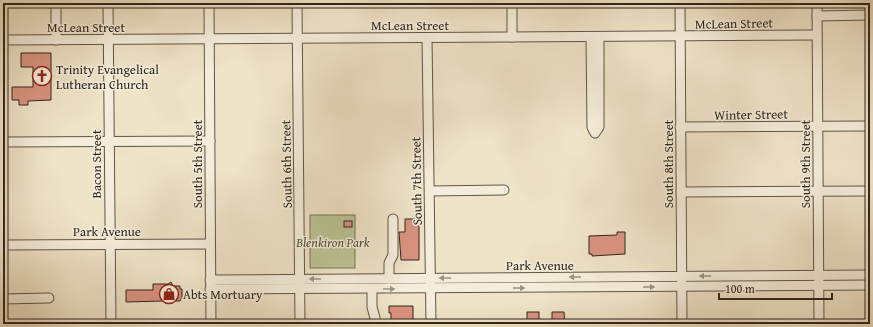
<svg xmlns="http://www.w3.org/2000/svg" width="873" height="327" font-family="'Gentium Book Plus',serif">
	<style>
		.green { fill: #bbc395; stroke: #757458 }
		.building { fill: #d99380; stroke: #2f261c }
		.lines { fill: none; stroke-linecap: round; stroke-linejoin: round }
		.minor-casing { stroke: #5f5547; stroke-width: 11 }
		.minor { stroke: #f5eddb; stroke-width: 9 }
		.oneway { fill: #9c9385 }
		.labels { text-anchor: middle; stroke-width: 3; stroke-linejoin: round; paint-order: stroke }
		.street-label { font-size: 13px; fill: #2f261c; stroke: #f5eddb }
		.poi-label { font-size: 13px; fill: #2f261c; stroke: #f5eddb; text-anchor: start }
		.park-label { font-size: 13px; font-style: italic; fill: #524d3a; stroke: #f5eddb }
	</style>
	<rect width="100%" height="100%" fill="#efe3c8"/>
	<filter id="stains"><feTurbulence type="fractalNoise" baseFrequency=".005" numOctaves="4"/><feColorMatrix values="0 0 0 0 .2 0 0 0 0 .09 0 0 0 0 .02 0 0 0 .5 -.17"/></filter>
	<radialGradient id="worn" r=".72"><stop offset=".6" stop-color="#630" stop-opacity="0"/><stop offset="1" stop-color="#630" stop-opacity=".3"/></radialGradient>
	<rect class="green" x="310" y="215" width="45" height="53"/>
	<g class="building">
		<path d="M21 53H51V100L28 101V105H19V100H12V87H33V67H21Z"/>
		<path d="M405 219H419V260H401L399 232H405Z"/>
		<rect x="344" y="221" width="8" height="6"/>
		<path d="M617 232H625V254L592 256V254H589V236L617 235Z"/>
		<path d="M171 282 173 286H180V289H182V297L180 301H170L169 303H165L164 301 126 302V290H153V284H168Z"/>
		<path d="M389 306H413V324H391V313H389Z"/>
		<rect x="527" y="312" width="12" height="12"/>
		<path d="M552 312H564L565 324H552Z"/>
	</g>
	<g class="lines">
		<g class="minor-casing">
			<g id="minor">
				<path d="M56 3V40"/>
				<path d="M108 3 111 324"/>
				<path d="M209 3 211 324"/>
				<path d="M297 3 300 324"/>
				<path d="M512 3V37"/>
				<path d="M680 3 682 324"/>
				<path d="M817 3 819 324"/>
				<path d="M817 16 870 15"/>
				<path d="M591 37 592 127 595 133 599 127V37"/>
				<path d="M427 38 431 324"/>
				<path d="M3 40 817 35"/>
				<path d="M680 127 870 126"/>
				<path d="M3 142 210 141"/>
				<path d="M430 191 504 190"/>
				<path d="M681 192 870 191"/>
				<path d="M3 245 210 244"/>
				<path d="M389 279V263L393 255V219"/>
				<path d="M210 280 870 275"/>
				<path d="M210 289 870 285"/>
				<path d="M372 289V307L375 318V324"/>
				<path d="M3 299 49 298"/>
			</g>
		</g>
		<use href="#minor" class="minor"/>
	</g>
	<defs><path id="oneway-solid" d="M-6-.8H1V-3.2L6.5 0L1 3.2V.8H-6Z"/></defs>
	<g class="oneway">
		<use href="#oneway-solid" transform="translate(705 276) rotate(180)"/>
		<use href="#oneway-solid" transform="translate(575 277) rotate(180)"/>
		<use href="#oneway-solid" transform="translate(445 278) rotate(180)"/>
		<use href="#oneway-solid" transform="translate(315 279) rotate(180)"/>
		<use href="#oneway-solid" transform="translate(649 287)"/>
		<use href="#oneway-solid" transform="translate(519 288)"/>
		<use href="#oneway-solid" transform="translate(389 289)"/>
	</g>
	<defs>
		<g id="church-ring" transform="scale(1)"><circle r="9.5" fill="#f5eddb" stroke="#8f2418" stroke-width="1.5"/><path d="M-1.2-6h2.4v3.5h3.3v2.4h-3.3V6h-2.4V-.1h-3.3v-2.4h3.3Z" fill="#8f2418"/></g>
		<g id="shop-ring" transform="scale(1)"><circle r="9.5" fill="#f5eddb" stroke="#8f2418" stroke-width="1.5"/><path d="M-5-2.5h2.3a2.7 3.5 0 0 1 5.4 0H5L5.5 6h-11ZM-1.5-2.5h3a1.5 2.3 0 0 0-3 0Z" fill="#8f2418"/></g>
	</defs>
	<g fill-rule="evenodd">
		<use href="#church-ring" x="42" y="76"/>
		<use href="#shop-ring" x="169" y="294"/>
	</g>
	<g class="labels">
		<g class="street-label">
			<text transform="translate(734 23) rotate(-1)" y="5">McLean Street</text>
			<text x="410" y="30">McLean Street</text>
			<text x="86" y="32">McLean Street</text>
			<text transform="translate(751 114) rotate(-1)" y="5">Winter Street</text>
			<text transform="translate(96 164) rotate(-90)" y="5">Bacon Street</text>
			<text transform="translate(197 164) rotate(-90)" y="5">South 5th Street</text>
			<text transform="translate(286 164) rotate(-91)" y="5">South 6th Street</text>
			<text transform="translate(668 164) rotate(-90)" y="5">South 8th Street</text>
			<text transform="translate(805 164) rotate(-90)" y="5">South 9th Street</text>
			<text transform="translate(416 181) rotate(-91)" y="5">South 7th Street</text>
			<text x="107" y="236">Park Avenue</text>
			<text x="540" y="270">Park Avenue</text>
		</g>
		<g class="poi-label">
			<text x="56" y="74">Trinity Evangelical<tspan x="56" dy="15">Lutheran Church</tspan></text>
			<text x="183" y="299">Abts Mortuary</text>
		</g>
		<g class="park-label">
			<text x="333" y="247">Blenkiron Park</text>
		</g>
	</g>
	<rect width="873" height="327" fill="none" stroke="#efe3c8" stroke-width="16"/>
	<rect x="4" y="4" width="865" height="319" fill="none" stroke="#2f261c" stroke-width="2"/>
	<rect x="8" y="8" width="857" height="311" fill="none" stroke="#2f261c"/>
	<path d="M719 293v6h113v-6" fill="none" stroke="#2f261c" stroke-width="2"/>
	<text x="725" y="293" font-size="12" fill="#2f261c" stroke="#f5eddb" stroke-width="3" paint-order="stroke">100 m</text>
	<rect width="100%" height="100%" filter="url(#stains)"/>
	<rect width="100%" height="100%" fill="url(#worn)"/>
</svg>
